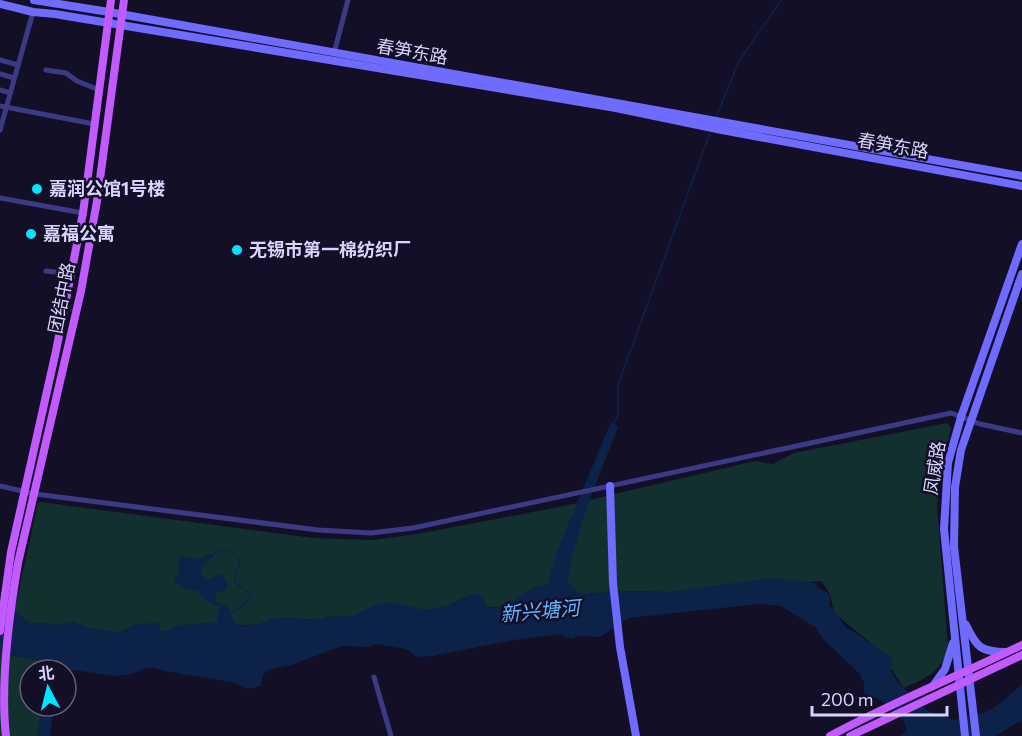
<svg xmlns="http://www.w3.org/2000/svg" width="1022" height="736" font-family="Commissioner,'Noto Sans SC',sans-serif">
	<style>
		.green { fill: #12302f }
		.water { fill: #0c2248 }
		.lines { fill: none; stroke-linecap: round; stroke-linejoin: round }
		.stream { stroke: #0c2248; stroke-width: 1.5 }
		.street { stroke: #3d3a85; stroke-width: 5 }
		.secondary { stroke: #6f6bff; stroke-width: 8 }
		.primary { stroke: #c25bff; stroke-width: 8 }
		.poi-dot { fill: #00e5ff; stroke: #130f26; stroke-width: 2 }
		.labels { text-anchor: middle; stroke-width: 5; stroke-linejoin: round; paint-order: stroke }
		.street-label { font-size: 18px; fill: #d9d4ff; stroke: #130f26 }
		.poi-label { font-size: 18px; font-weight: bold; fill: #d9d4ff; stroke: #130f26; text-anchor: start }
		.water-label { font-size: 20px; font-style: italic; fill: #62b6ff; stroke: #130f26 }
	</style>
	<rect width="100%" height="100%" fill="#130f26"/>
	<g class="green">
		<path d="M947 423 951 428 941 469 937 505 948 648C940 674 927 677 904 688L878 649 834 613 830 594 821 581 668 592 622 591 586 594 576 592 567 583C549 590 502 613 485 606L483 598 470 595 447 606 433 609H419L394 604 353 616 328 617 320 620 277 618 260 624 174 629 166 632 136 624 119 633 88 628 72 622 59 626 29 623 14 612 38 503 41 502 313 538 373 540 417 534 564 506 755 461 773 464 794 453Z"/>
		<path d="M0 653 36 660 46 664 48 670H30V706H43L37 736H0Z"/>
	</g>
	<g class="water">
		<path d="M611 422 618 427C600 475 574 532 567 583L576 591 586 594 622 591 668 592 774 578 816 583 817 587 830 594 829 606C838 613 840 622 848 630L850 629 892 658 891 672 897 681 926 710 954 720 986 712 1001 703 1022 684V720L995 736H899L907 730 904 722 881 700 864 693V683L859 673 824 640 815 627 781 606 758 604 629 618 600 637 577 636 573 639 564 637 562 634 514 640 433 656 417 657 406 649 375 644 370 647 342 646 291 665 268 670 264 673 260 686 248 689 232 682 181 674 153 668H146L132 674 114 676 67 669 66 671 48 670 46 664 36 660 0 653V600L29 623H45L59 625 72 622 88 628 119 633 136 624 158 623 161 631 166 632 178 625 217 622 219 607 203 599 198 591 183 588 173 578 178 576 180 563 178 558 182 556 199 559 212 553 213 557 202 566 200 571 203 576 210 580 218 574 221 575 228 586 224 592 218 591 216 592V602L229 607 230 613 237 626 260 624 277 618 320 620 328 617 353 616 375 605 385 603H394L419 609H433L447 606 470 595 479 594 483 598 485 606C502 613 515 598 529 590 535 587 542 586 548 584L557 551Z"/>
		<path d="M43 706H54L50 736H37Z"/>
	</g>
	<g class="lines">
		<g class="stream">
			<path d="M716 118 738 63 781 0"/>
			<path d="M613 426 618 414V385L711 130"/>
			<path d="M212 555C222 545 231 551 240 558 240 567 234 574 235 582L251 595 244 605 230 613"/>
		</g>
		<g class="street">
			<path d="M334 53 348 0"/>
			<path d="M0 60 18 65"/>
			<path d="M46 70 66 73 77 81 99 90"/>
			<path d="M0 74 14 78"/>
			<path d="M0 90 10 93"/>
			<path d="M0 106 94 124"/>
			<path d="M0 130 33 12"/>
			<path d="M0 198 83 213"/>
			<path d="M46 271 72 274"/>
			<path d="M0 486 35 494 318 530 371 533 413 528 951 413 980 424 1022 433"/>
			<path d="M374 677 391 736"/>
		</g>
		<g class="secondary">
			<path d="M34 0 109 12 1022 176"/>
			<path d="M0 4 33 12 55 14 616 108 722 130 1022 186"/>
			<path d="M610 486 613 583 620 647 636 736"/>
			<path d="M966 625C977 648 981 652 1006 652"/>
			<path d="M933 686 945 669 953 643"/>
			<path d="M965 736 944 529 948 463 961 417 1022 244"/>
			<path d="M976 736 954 547 955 487 961 450 1022 274"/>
		</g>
		<g class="primary">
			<path d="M0 631 11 552 56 351 83 213 111 0"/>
			<path d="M6 736C0 684 9 616 18 563L81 291 97 201 124 0"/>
			<path d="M830 736C893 702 958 676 1022 645"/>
			<path d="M850 736 1022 655"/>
		</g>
	</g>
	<g class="poi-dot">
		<circle cx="37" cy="189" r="6"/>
		<circle cx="31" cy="234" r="6"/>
		<circle cx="237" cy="250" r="6"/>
	</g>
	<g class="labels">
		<g class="street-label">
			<text transform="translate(412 52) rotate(10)" y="6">春笋东路</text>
			<text transform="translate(893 146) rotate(10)" y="6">春笋东路</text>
			<text transform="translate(62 298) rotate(-79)" y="6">团结中路</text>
			<text transform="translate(935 468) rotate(-81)" y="6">凤威路</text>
		</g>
		<g class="poi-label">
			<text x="49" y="195">嘉润公馆1号楼</text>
			<text x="43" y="240">嘉福公寓</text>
			<text x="249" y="256">无锡市第一棉纺织厂</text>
		</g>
		<g class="water-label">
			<text transform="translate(540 611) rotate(-5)" y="7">新兴塘河</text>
		</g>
	</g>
	<g transform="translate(48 688) rotate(353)"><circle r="28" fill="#130f26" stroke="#625e7d" stroke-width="1.5"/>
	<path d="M0-4.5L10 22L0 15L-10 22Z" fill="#00e5ff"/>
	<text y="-9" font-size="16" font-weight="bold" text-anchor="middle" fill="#d9d4ff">北</text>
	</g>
	<path d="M812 706v9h135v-9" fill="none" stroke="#d9d4ff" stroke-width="3"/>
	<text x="821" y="706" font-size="18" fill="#d9d4ff" stroke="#130f26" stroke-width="4.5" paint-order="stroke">200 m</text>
</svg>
